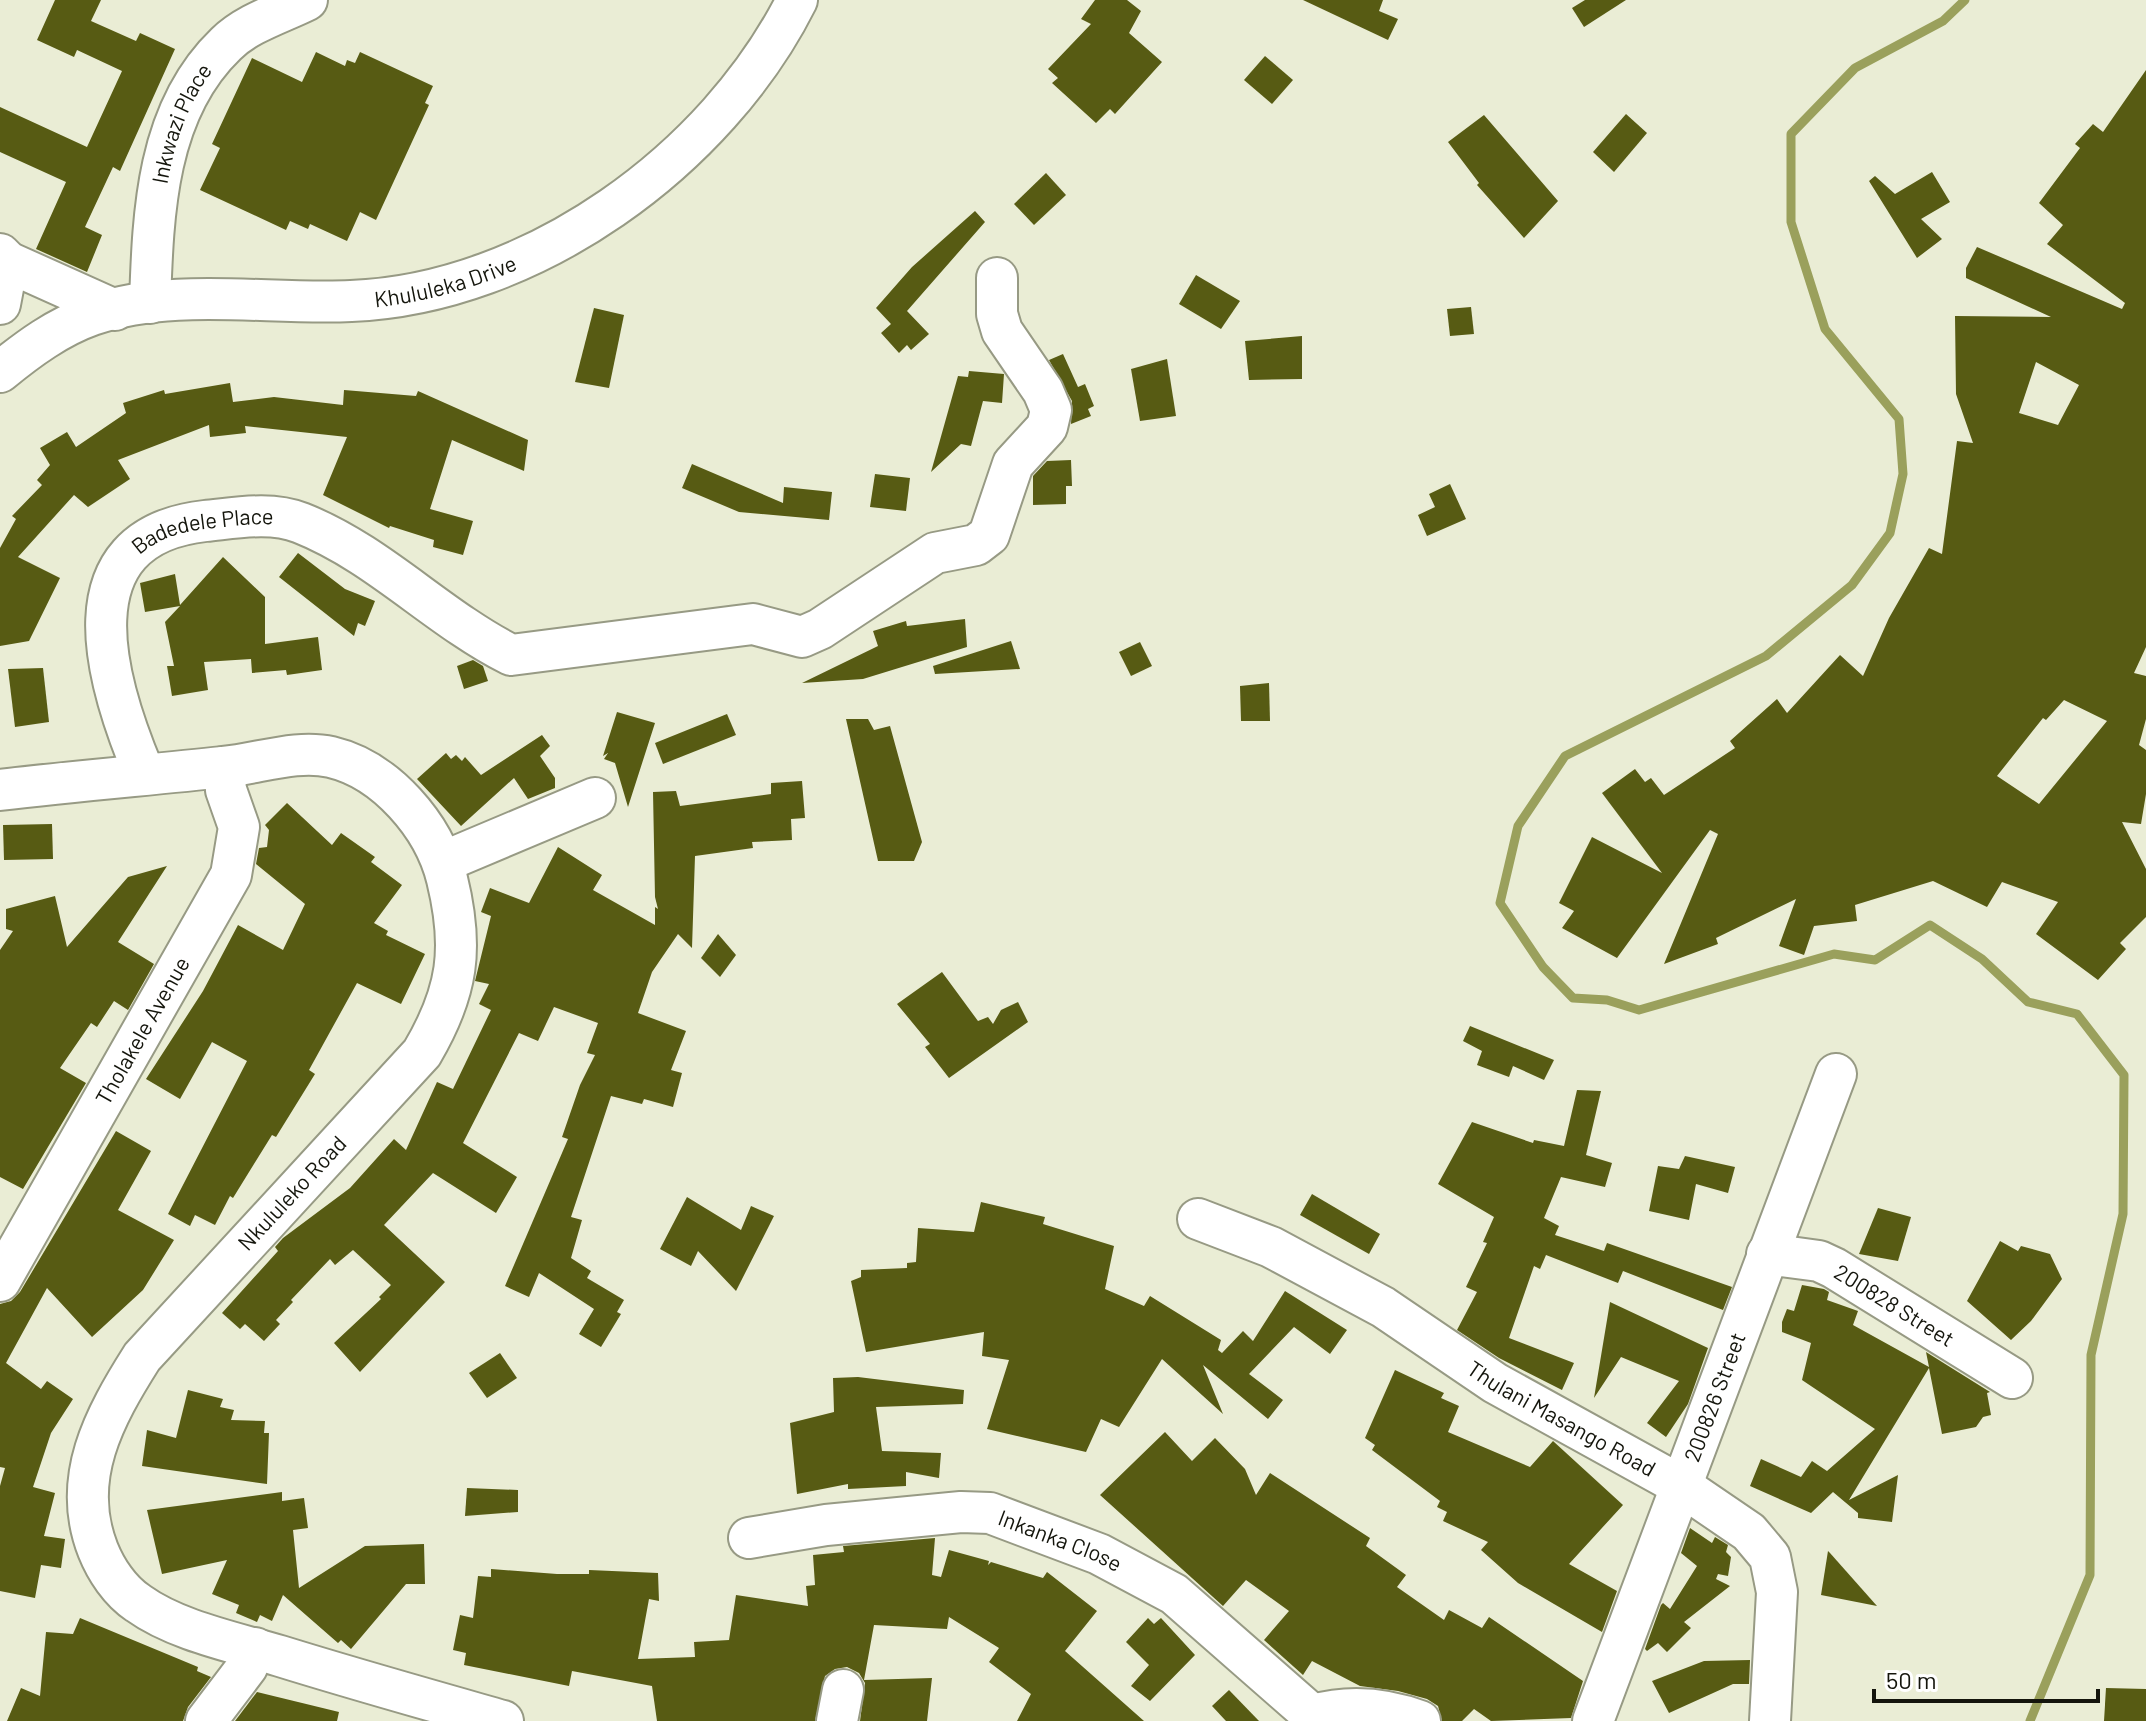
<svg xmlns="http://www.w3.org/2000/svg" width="2146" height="1721" font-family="Barlow,sans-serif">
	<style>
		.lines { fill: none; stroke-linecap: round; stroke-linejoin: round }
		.stream { stroke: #9aa05c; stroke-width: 9 }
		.building { fill: #575b13; fill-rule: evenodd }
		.minor-casing { stroke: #979a84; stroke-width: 44 }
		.minor { stroke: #fff; stroke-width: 40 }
		.labels { text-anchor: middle; stroke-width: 8; stroke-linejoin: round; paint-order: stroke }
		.street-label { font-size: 22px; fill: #14150c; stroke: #fff }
	</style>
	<rect width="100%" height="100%" fill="#eaedd5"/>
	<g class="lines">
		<path class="stream" d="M1965 0 1943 21 1855 68 1791 134V222L1825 329 1899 419 1903 474 1890 533 1852 585 1766 656 1565 756 1518 826 1500 903 1543 967 1573 998 1607 1000 1639 1010 1834 954 1875 960 1930 925 1982 959 2028 1002 2077 1014 2124 1075 2123 1214 2091 1355 2090 1575 2030 1721"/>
	</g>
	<g class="building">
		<path d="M55 0H101L91 21 136 41 140 33 175 49 120 171 113 167 85 227 102 235 87 272 36 249 66 182 0 152V107L87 147 122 71 77 50 74 57 37 40Z"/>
		<path d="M1095 0H1127L1141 11 1129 33 1162 62 1115 114 1110 109 1096 123 1052 83 1058 78 1048 69 1091 24 1081 19Z"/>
		<path d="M1303 0H1383L1379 11 1398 19 1388 40Z"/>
		<path d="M1585 0H1626L1584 27 1572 8Z"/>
		<path d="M316 52 345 66 347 60 355 63 360 52 433 86 425 103 429 105 376 220 360 212 347 241 310 224 308 229 290 221 286 230 200 190 220 148 212 144 252 58 302 82Z"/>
		<path d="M1265 56 1293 80 1272 104 1244 80Z"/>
		<path d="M2146 70V647L2134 673 2146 676V719L2139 745 2146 750V794L2141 824 2122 822 2146 869V917L2120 943 2126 949 2098 980 2036 934 2058 902 2002 882 1987 907 1933 881 1855 905 1857 921 1814 926 1804 955 1779 946 1796 899 1716 938 1718 944 1664 964 1718 834 1710 830 1617 958 1562 928 1574 911 1559 903 1592 837 1662 873 1602 793 1635 769 1645 782 1651 778 1664 795 1735 748 1730 741 1777 699 1787 713 1840 655 1863 676 1889 618 1929 548 1942 554 1957 441 1973 443 1956 394 1955 316 2051 317 1966 278V268L1977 247 2122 309 2125 303 2047 244 2063 225 2039 203 2080 148 2075 144 2093 124 2103 132ZM2036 362 2079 385 2058 425 2019 413ZM2064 700 2107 721 2039 804 1997 776 2043 718 2046 720Z"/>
		<path d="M1626 114 1647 133 1614 172 1593 152Z"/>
		<path d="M1484 115 1558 201 1524 238 1477 185 1479 183 1448 142Z"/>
		<path d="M1932 172 1950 202 1921 219 1942 239 1917 258 1869 181 1875 176 1895 194Z"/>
		<path d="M1046 173 1066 195 1034 225 1014 204Z"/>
		<path d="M975 211 985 222 907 311 929 334 911 350 907 345 899 353 881 333 891 324 876 308 912 267Z"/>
		<path d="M1196 275 1240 301 1221 329 1179 304Z"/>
		<path d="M1471 307 1474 334 1450 336 1447 309Z"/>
		<path d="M594 308 624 315 609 388 575 382Z"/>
		<path d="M1302 336V379L1249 380 1245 341Z"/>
		<path d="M1063 354 1078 387 1085 384 1094 406 1088 409 1091 416 1071 424 1072 401 1049 360Z"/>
		<path d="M1167 359 1176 416 1140 421 1131 369Z"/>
		<path d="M969 371 1004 374 1002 403 983 401 971 446 961 444 931 472 958 376 968 377Z"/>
		<path d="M230 383 233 402 274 397 343 405 344 390 416 396 418 391 528 440 524 471 452 440 430 509 473 521 463 555 433 547 434 540 390 526 389 528 323 495 347 437 245 426 246 433 210 437 209 425 118 460 130 479 88 507 74 495 18 557 60 578 29 641 0 646V548L16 519 12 516 42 485 37 480 50 465 40 448 67 432 76 447 126 413 123 403 164 390 165 394Z"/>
		<path d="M1071 460 1072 486H1066V504L1033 505V476L1047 461Z"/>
		<path d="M692 464 783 503 784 487 832 492 829 520 739 512 682 488Z"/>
		<path d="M875 474 910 478 906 511 870 507Z"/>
		<path d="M1450 484 1466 519 1427 536 1418 515 1435 507 1429 494Z"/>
		<path d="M298 553 345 589 375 601 365 626 358 623 354 636 279 577Z"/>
		<path d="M223 557 265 597V644L318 637 322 670 287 675 286 670 252 673 251 659 204 662 208 690 172 696 167 666H174L165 622 180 606 145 612 140 583 175 574 180 605Z"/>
		<path d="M965 619 967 647 863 679 802 683 878 646 873 631 906 621 907 626Z"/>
		<path d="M1011 641 1020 669 935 674 933 666Z"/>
		<path d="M1140 642 1152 666 1131 676 1119 652Z"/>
		<path d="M473 660 483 666 488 681 464 689 457 666Z"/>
		<path d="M43 668 49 722 15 727 8 669Z"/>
		<path d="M1269 683 1270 721H1241L1240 686Z"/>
		<path d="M617 712 655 723 628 807 615 763 604 759 608 753 603 756Z"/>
		<path d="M727 714 736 735 663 764 655 743Z"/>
		<path d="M846 719H868L874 730 890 726 922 842 914 861H878Z"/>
		<path d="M542 735 550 746 540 756 555 778V788L528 799 514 778 461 826 417 779 446 753 451 759 456 755 462 761 465 757 481 775Z"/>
		<path d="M802 781 805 818 791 819 792 840 752 842 753 848 695 856 692 948 678 934 652 972 638 1013 686 1031 671 1070 682 1073 673 1107 644 1099 642 1104 611 1096 571 1217 582 1220 571 1258 591 1271 587 1278 624 1300 617 1312 621 1314 601 1347 579 1334 594 1309 539 1273 529 1297 505 1286 568 1139 562 1137 580 1085 595 1055 587 1053 598 1023 554 1007 538 1041 519 1033 463 1143 517 1177 496 1213 433 1173 384 1225 445 1282 360 1372 334 1343 381 1299 379 1297 391 1285 353 1250 335 1265 330 1259 291 1300 293 1302 276 1320 280 1324 264 1341 245 1324 240 1329 222 1313 278 1251 275 1247 283 1238 350 1188 394 1139 406 1150 437 1082 453 1089 491 1010 479 1004 489 984 475 981 491 916 481 912 490 888 529 903 558 847 602 875 593 890 655 925V907L658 909 655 897 653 792 676 791 680 806 771 794V783Z"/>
		<path d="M287 803 332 845 341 833 375 857 371 862 402 885 374 923 388 931 386 935 425 954 401 1004 357 983 309 1070 315 1074 276 1137 272 1135 233 1198 230 1196 215 1225 195 1215 190 1226 168 1214 247 1061 212 1042 180 1099 146 1079 203 991 238 925 283 950 305 904 256 864 259 848 267 847 269 830 265 825Z"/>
		<path d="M52 824 53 859 4 860 3 825Z"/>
		<path d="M167 866 118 942 154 964 128 1010 114 1001 97 1027 91 1023 60 1068 86 1083 23 1189 0 1177V950L13 931 6 929V909L55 896 67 947 128 877Z"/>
		<path d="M718 934 736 955 720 977 701 958Z"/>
		<path d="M942 972 978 1021 988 1017 993 1024 1001 1010 1018 1002 1028 1022 949 1078 925 1047 930 1044 897 1004Z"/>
		<path d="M1470 1026 1554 1060 1544 1080 1513 1066 1509 1077 1477 1065 1482 1051 1463 1041Z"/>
		<path d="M1577 1090 1601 1091 1586 1155 1612 1163 1605 1187 1561 1177 1544 1218 1559 1226 1555 1235 1604 1251 1607 1243 1732 1287 1723 1310 1623 1271 1618 1283 1546 1255 1540 1269 1534 1266 1509 1338 1574 1363 1562 1390 1499 1358 1457 1330 1477 1292 1466 1287 1487 1243 1483 1242 1494 1217 1438 1184 1472 1122 1533 1143 1534 1140 1564 1146Z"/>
		<path d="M116 1131 151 1151 118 1210 174 1240 143 1290 92 1337 47 1288 6 1363 41 1389 47 1381 73 1399 51 1433 33 1487 55 1493 44 1536 65 1539 61 1568 41 1565 35 1598 0 1591V1486L5 1468 0 1467V1304L11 1301 20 1292Z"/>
		<path d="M1685 1156 1735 1167 1728 1193 1696 1184 1689 1220 1649 1211 1658 1166 1679 1169Z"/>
		<path d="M1312 1194 1380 1234 1369 1254 1300 1215Z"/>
		<path d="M687 1197 741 1230 751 1206 774 1216 736 1291 698 1251 691 1266 660 1249Z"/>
		<path d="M981 1202 1045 1217 1043 1224 1114 1246 1105 1289 1144 1306 1150 1296 1221 1340 1218 1350 1222 1353 1243 1331 1253 1341 1285 1291 1347 1330 1330 1354 1294 1327 1249 1374 1283 1400 1268 1419 1203 1365 1223 1414 1162 1359 1119 1427 1101 1419 1086 1452 987 1429 1009 1360 982 1356 984 1332 866 1352 851 1281 861 1277V1270L907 1268V1263L916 1262 918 1228 974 1232Z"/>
		<path d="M1878 1208 1911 1217 1898 1261 1859 1254Z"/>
		<path d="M2000 1241 2018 1251 2021 1246 2050 1254 2062 1279 2031 1321 2011 1340 1967 1301Z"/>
		<path d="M1802 1285 1824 1289 1829 1292 1827 1300 1858 1311 1853 1325 1929 1367 1926 1352 1990 1392 1987 1393 1991 1415 1983 1417 1976 1427 1942 1434 1929 1368 1849 1500 1898 1475 1892 1522 1858 1518V1513L1833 1492 1811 1513 1750 1486 1761 1459 1801 1477 1812 1461 1827 1471 1875 1429 1802 1380 1811 1343 1782 1332V1322L1787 1309 1794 1311Z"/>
		<path d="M1610 1302 1708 1348 1688 1404 1666 1437 1647 1423 1679 1381 1621 1357 1594 1398Z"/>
		<path d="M500 1353 517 1378 487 1398 469 1373Z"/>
		<path d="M1395 1370 1444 1393 1441 1398 1459 1406 1448 1432 1530 1467 1553 1441 1623 1505 1569 1564 1617 1591 1602 1632 1518 1583 1481 1550 1488 1542 1443 1521 1447 1512 1437 1507 1440 1501 1372 1450 1375 1445 1365 1438Z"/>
		<path d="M858 1377 964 1390 963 1404 876 1407 882 1451 941 1453 939 1478 906 1472V1486L848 1489V1484L797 1494 790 1423 834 1412 833 1378Z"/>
		<path d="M188 1390 223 1399 220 1407 234 1410 231 1420 265 1421 264 1433H269L267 1484 142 1466 147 1430 176 1438Z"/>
		<path d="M1165 1432 1192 1461 1215 1438 1245 1469 1256 1495 1270 1473 1370 1538 1366 1546 1406 1575 1397 1587 1444 1620 1449 1610 1482 1628 1489 1617 1583 1681 1571 1718 1491 1721 1474 1709 1462 1721H1442L1438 1706 1427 1699 1398 1691 1360 1686 1312 1661 1303 1675 1264 1640 1289 1611 1246 1580 1223 1606 1100 1495Z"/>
		<path d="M467 1488 518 1490V1512L465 1516Z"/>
		<path d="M282 1492V1501L304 1498 308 1528 293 1530 299 1588 365 1546 424 1544 425 1584H406L351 1649 341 1640 338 1643 283 1595 272 1621 260 1615 257 1622 236 1613 239 1605 212 1594 227 1560 162 1574 147 1510Z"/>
		<path d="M1690 1528 1712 1543 1715 1537 1728 1545 1726 1552 1731 1557 1728 1576 1718 1574 1716 1579 1730 1586 1684 1622 1691 1628 1667 1652 1658 1643 1647 1651 1645 1649 1661 1605 1663 1603 1670 1609 1697 1566 1681 1553Z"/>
		<path d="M935 1538 932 1575 941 1577 949 1550 989 1561 988 1565 991 1562 1043 1578 1047 1572 1097 1611 1065 1651 1144 1721H1017L1031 1694 989 1662 999 1648 949 1617 947 1629 874 1625 864 1680 932 1678 927 1721H860L865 1683 859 1673 847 1667 835 1669 825 1676 815 1721H657L652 1686 572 1671 569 1686 464 1665 466 1653 453 1650 460 1615 473 1618 478 1576 491 1577V1569L557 1574H589V1570L658 1573 659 1601 649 1599 638 1659 695 1657 694 1642 729 1640 736 1595 808 1606 806 1586 815 1585 813 1555 844 1552 843 1546Z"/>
		<path d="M1828 1551 1830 1553 1877 1606 1821 1595Z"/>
		<path d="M80 1618 198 1667 197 1671 211 1677 188 1707 183 1721H7L21 1688 40 1696 46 1632 73 1634Z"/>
		<path d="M1148 1618 1154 1624 1161 1618 1195 1655 1150 1701 1131 1686 1149 1665 1126 1642Z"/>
		<path d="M1750 1660 1749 1684H1733L1669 1713 1652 1681 1704 1661Z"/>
		<path d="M2106 1688 2146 1689V1721H2104Z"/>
		<path d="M1229 1690 1259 1721H1226L1212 1706Z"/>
		<path d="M257 1692 339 1712 337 1721H235Z"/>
	</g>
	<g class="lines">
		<g class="minor-casing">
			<g id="minor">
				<path d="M0 254 8 262 115 310"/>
				<path id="s1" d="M150 303C153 214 156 111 226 44 247 23 281 13 307 0"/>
				<path d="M0 304 8 262"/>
				<path id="s2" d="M0 372C28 349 58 327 92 315 173 287 267 305 351 301 532 294 717 160 797 0"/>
				<path id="s3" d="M144 773C106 683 61 537 205 521 236 518 271 511 301 523 379 554 436 617 511 655L737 626 753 624 802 637 820 629 935 553 976 545 989 535 1013 464 1047 427 1051 410 1043 391 1002 331 997 314V278"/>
				<path d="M0 790C74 781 149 775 223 767 258 764 296 749 331 757 386 770 434 826 447 879 464 948 458 992 422 1053L142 1357C104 1417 70 1479 98 1550 106 1570 120 1591 138 1603 177 1631 234 1642 280 1656 354 1679 429 1700 503 1721"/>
				<path d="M443 862 595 798"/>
				<path id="s4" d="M1198 1219 1271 1247 1383 1307 1495 1383 1680 1485 1749 1532 1770 1557 1777 1592 1770 1721"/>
				<path id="s5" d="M1767 1254 1819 1261 1834 1268 2012 1378"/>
				<path id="s6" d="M0 1281 231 875 239 827 226 790 224 767"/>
				<path id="s7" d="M749 1538 826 1525 961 1512 990 1513 1099 1554 1174 1594 1319 1721"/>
				<path d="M1313 1715C1348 1705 1385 1708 1420 1721"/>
				<path d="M206 1721 247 1667 255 1648"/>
				<path d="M837 1721 843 1690"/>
				<path id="s8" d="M1593 1721 1836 1074"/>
			</g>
		</g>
		<use href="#minor" class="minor"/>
	</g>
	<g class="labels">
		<g class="street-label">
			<text dy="8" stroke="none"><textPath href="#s1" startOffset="184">Inkwazi Place</textPath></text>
			<text dy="8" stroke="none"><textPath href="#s2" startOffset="466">Khululeka Drive</textPath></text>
			<text dy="8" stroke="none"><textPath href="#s3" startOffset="310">Badedele Place</textPath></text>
			<text dy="8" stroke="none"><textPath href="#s6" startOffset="288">Tholakele Avenue</textPath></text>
			<text transform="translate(292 1193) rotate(-47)" y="8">Nkululeko Road</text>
			<text dy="8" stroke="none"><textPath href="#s5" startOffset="140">200828 Street</textPath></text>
			<text dy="8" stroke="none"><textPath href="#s8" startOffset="346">200826 Street</textPath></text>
			<text dy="8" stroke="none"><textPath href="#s4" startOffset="416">Thulani Masango Road</textPath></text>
			<text dy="8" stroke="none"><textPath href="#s7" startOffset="318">Inkanka Close</textPath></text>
		</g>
	</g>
	<path d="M1874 1689v12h224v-12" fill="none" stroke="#14150c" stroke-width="4"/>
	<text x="1886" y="1689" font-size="24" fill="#14150c" stroke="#ffffff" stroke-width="6" paint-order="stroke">50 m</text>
</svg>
